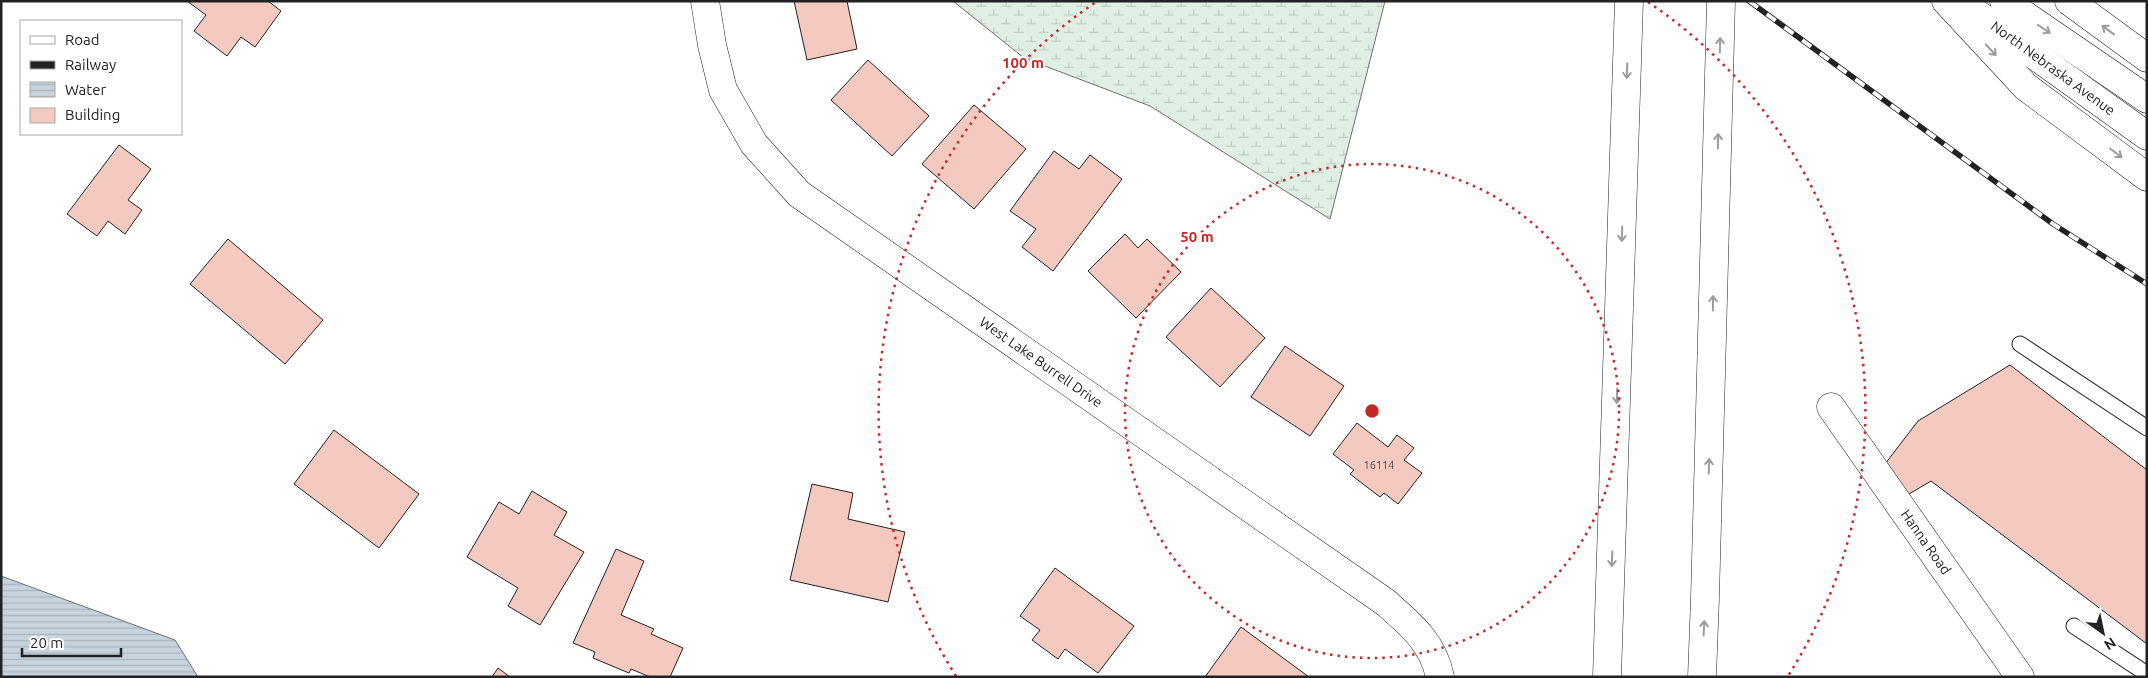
<svg xmlns="http://www.w3.org/2000/svg" width="2148" height="678" font-family="Ubuntu,sans-serif">
	<style>
		.wetland { fill: url(#wetland-marsh); stroke: #6f6f6f }
		.water { fill: url(#water-rules); stroke: #6f6f6f }
		.building { fill: #f3c9c0; stroke: #222 }
		.lines { fill: none; stroke-linecap: round; stroke-linejoin: round }
		.service-casing { stroke: #222; stroke-width: 17 }
		.minor-casing { stroke: #222; stroke-width: 29 }
		.primary-casing { stroke: #222; stroke-width: 29 }
		.motorway-casing { stroke: #222; stroke-width: 29 }
		.service { stroke: #fff; stroke-width: 15 }
		.minor { stroke: #fff; stroke-width: 28 }
		.primary { stroke: #fff; stroke-width: 28 }
		.motorway { stroke: #fff; stroke-width: 28 }
		.rail-casing { stroke: #222; stroke-width: 5.5 }
		.rail { stroke: #fff; stroke-width: 4; stroke-dasharray: 11; stroke-linecap: butt }
		.oneway { stroke: #9c9c9c }
		.ring { fill: none; stroke: #c62828; stroke-width: 2.5; stroke-dasharray: 2.5 5 }
		.labels { text-anchor: middle; stroke-width: 4; stroke-linejoin: round; paint-order: stroke }
		.number-label { font-size: 11px; fill: #564c4a }
		.street-label { font-size: 14px; fill: #222; stroke: #fff }
		.centre { fill: #c62828; stroke: #fff; stroke-width: 2.5 }
		.ring-label { font-size: 15px; text-anchor: middle; font-weight: bold; fill: #c62828; stroke: #fff; stroke-width: 4; stroke-linejoin: round; paint-order: stroke }
	</style>
	<defs>
		<pattern id="wetland-marsh" width="20" height="14" patternUnits="userSpaceOnUse" patternTransform="scale(1.25)"><rect width="20" height="14" fill="#e0efe3"/><path d="M1 5h8M5 5V1M11 12h8M15 12V8" fill="none" stroke="#c0cdc2"/></pattern>
		<pattern id="water-rules" width="6" height="5" patternUnits="userSpaceOnUse" patternTransform="scale(1.25)"><rect width="6" height="5" fill="#c7d3dd"/><path d="M0 2.5h6" fill="none" stroke="#abb5bd"/></pattern>
	</defs>
	<rect width="100%" height="100%" fill="#fff"/>
	<path class="wetland" d="M953 1H1385L1330 219 1150 106 1024 58Z"/>
	<path class="water" d="M1 576 175 640 198 677H1Z"/>
	<g class="building">
		<path d="M187 1H268L281 11 255 47 241 37 227 56 194 31 206 15Z"/>
		<path d="M794 1H847L857 49 807 60Z"/>
		<path d="M868 60 929 116 892 156 831 100Z"/>
		<path d="M974 105 1026 149 974 209 922 164Z"/>
		<path d="M119 145 151 169 128 200 142 210 125 234 108 221 97 236 67 214Z"/>
		<path d="M1054 151 1079 169 1090 155 1122 179 1053 271 1022 247 1036 229 1010 211Z"/>
		<path d="M1125 234 1138 248 1147 239 1181 272 1136 318 1088 271Z"/>
		<path d="M228 239 323 320 285 364 190 284Z"/>
		<path d="M1211 288 1265 338 1220 387 1166 337Z"/>
		<path d="M1285 346 1344 386 1310 436 1251 397Z"/>
		<path d="M2010 365 2147 470V644L1931 481 1904 497 1885 464 1918 421Z"/>
		<path d="M1357 423 1388 447 1397 435 1414 448 1404 460 1422 473 1398 504 1384 493 1380 497 1350 474 1354 470 1333 454Z"/>
		<path d="M334 430 419 494 379 548 294 484Z"/>
		<path d="M812 484 853 493 848 519 905 532 888 602 790 580Z"/>
		<path d="M532 491 567 512 554 535 584 552 540 625 508 606 518 588 467 557 499 502 519 514Z"/>
		<path d="M616 549 644 561 621 615 654 629 651 634 683 648 670 677H650L631 669 629 673 593 658 595 652 573 643Z"/>
		<path d="M1055 568 1134 626 1098 673 1065 649 1058 659 1032 640 1040 630 1020 616Z"/>
		<path d="M1241 627 1309 677H1205Z"/>
		<path d="M498 668 510 677H492Z"/>
	</g>
	<g class="lines">
		<g class="service-casing">
			<g id="service">
				<path d="M2020 344 2147 428"/>
				<path d="M2074 626 2147 674"/>
			</g>
		</g>
		<g class="minor-casing">
			<g id="minor">
				<path d="M705 1 712 45 723 90 754 144 799 194 1385 602C1410 624 1433 642 1440 677"/>
				<path d="M1831 407 2020 677"/>
			</g>
		</g>
		<g class="primary-casing">
			<g id="primary">
				<path d="M1946 1 2026 87 2147 177"/>
				<path d="M2004 1 2147 99"/>
				<path d="M2069 1 2147 58"/>
				<path d="M1969 8 2147 136"/>
			</g>
		</g>
		<g class="motorway-casing">
			<g id="motorway">
				<path d="M1607 677 1629 1"/>
				<path d="M1702 677 1705 598 1721 1"/>
			</g>
		</g>
		<use href="#service" class="service"/>
		<use href="#minor" class="minor"/>
		<use href="#primary" class="primary"/>
		<use href="#motorway" class="motorway"/>
		<g class="rail-casing">
			<path id="rail" d="M1749 1 2053 224 2147 284"/>
		</g>
		<use href="#rail" class="rail"/>
	</g>
	<defs><path id="oneway-shaft" d="M-6 0H5M1.5-3L5.5 0L1.5 3" fill="none" stroke-width="1.6" stroke-linecap="round" stroke-linejoin="round" transform="scale(1.25)"/></defs>
	<g class="oneway">
		<use href="#oneway-shaft" transform="translate(2044 29) rotate(34)"/>
		<use href="#oneway-shaft" transform="translate(2108 30) rotate(-144)"/>
		<use href="#oneway-shaft" transform="translate(1720 45) rotate(-89)"/>
		<use href="#oneway-shaft" transform="translate(1991 50) rotate(47)"/>
		<use href="#oneway-shaft" transform="translate(1627 71) rotate(92)"/>
		<use href="#oneway-shaft" transform="translate(1718 141) rotate(-89)"/>
		<use href="#oneway-shaft" transform="translate(2116 153) rotate(37)"/>
		<use href="#oneway-shaft" transform="translate(1622 234) rotate(92)"/>
		<use href="#oneway-shaft" transform="translate(1713 303) rotate(-89)"/>
		<use href="#oneway-shaft" transform="translate(1617 396) rotate(92)"/>
		<use href="#oneway-shaft" transform="translate(1709 466) rotate(-88)"/>
		<use href="#oneway-shaft" transform="translate(1612 559) rotate(92)"/>
		<use href="#oneway-shaft" transform="translate(1704 628) rotate(-87)"/>
	</g>
	<g class="ring">
		<circle cx="1372" cy="411" r="247"/>
		<path d="M956 676A493 493 0 0 1 1096 2M1648 2A493 493 0 0 1 1788 676"/>
	</g>
	<g class="labels">
		<g class="number-label">
			<text x="1379" y="469">16114</text>
		</g>
		<g class="street-label">
			<text transform="translate(2053 68) rotate(36)" y="5">North Nebraska Avenue</text>
			<text transform="translate(1041 362) rotate(35)" y="5">West Lake Burrell Drive</text>
			<text transform="translate(1926 542) rotate(55)" y="5">Hanna Road</text>
		</g>
	</g>
	<circle cx="1372" cy="411" r="8" class="centre"/>
	<g class="ring-label">
		<text x="1023" y="68">100 m</text>
		<text x="1197" y="242">50 m</text>
	</g>
	<rect width="2148" height="678" fill="none" stroke="#222222" stroke-width="5"/>
	<rect x="20" y="20" width="162" height="115" fill="#ffffff" stroke="#a7a7a7"/>
	<rect x="30" y="36" width="25" height="8" fill="#ffffff" stroke="#a7a7a7"/>
	<text x="65" y="45" font-size="15" fill="#222222">Road</text>
	<rect x="30" y="61" width="25" height="8" fill="#222222" stroke="#a7a7a7"/>
	<text x="65" y="70" font-size="15" fill="#222222">Railway</text>
	<rect x="30" y="82" width="25" height="15" fill="url(#water-rules)" stroke="#a7a7a7"/>
	<text x="65" y="95" font-size="15" fill="#222222">Water</text>
	<rect x="30" y="108" width="25" height="15" fill="#f3c9c0" stroke="#a7a7a7"/>
	<text x="65" y="120" font-size="15" fill="#222222">Building</text>
	<g transform="translate(2103 633) rotate(147)" stroke="#ffffff" stroke-width="4" paint-order="stroke">
	<path d="M0-4L9 19L0 12L-9 19Z" fill="#222222"/>
	<text y="-8" font-size="14" font-weight="bold" text-anchor="middle" fill="#222222">N</text>
	</g>
	<path d="M22 648v8h99v-8" fill="none" stroke="#222222" stroke-width="2.5"/>
	<text x="30" y="648" font-size="15" fill="#222222" stroke="#ffffff" stroke-width="4" paint-order="stroke">20 m</text>
</svg>
